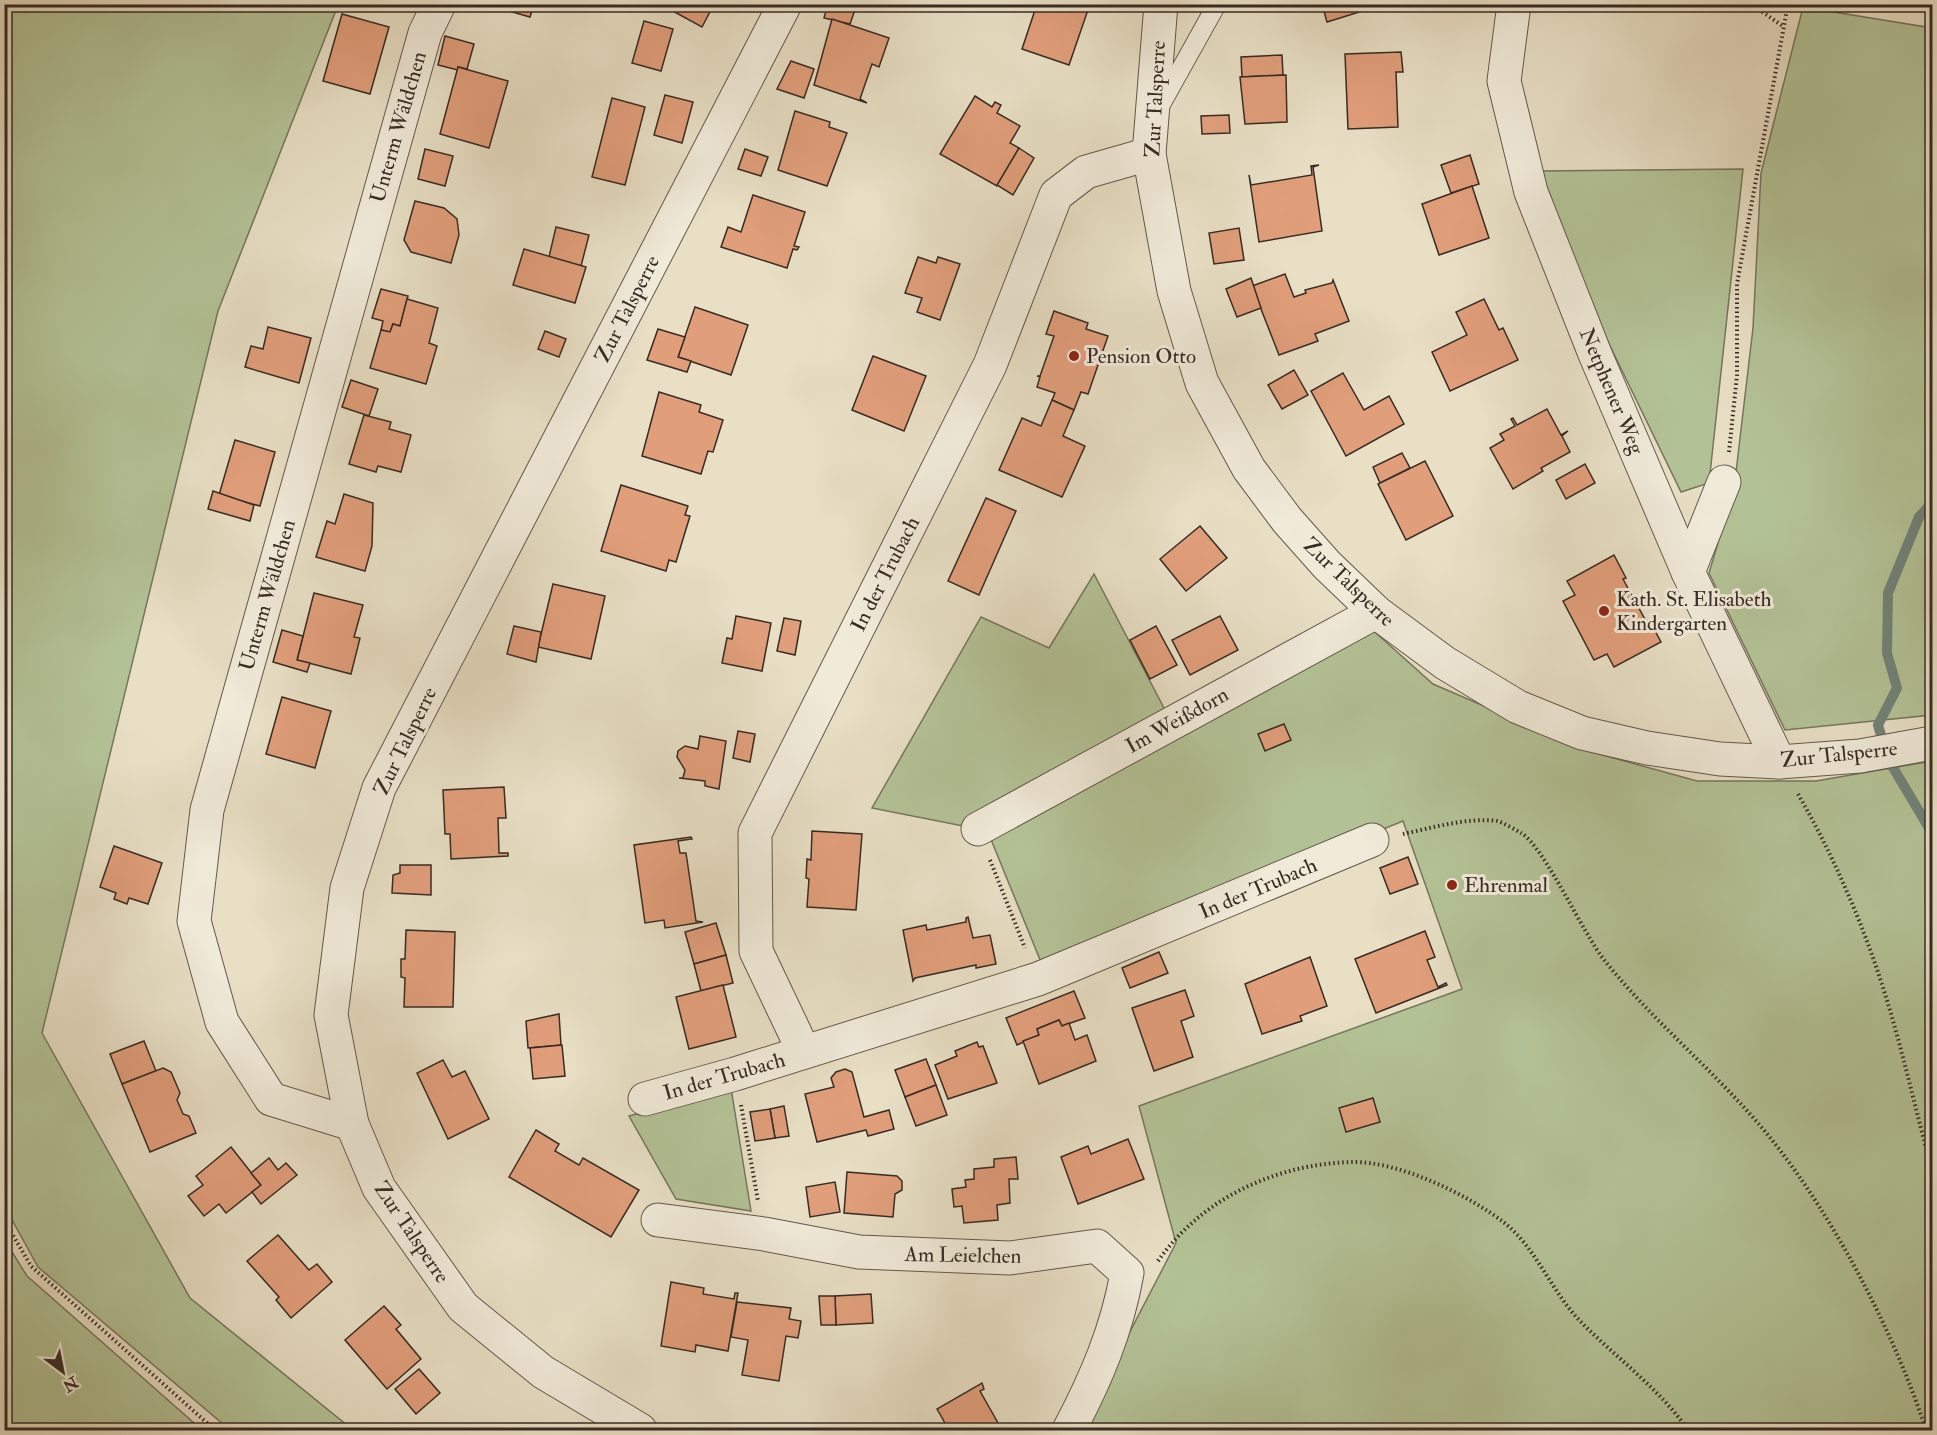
<svg xmlns="http://www.w3.org/2000/svg" width="1937" height="1435" font-family="'IM FELL Double Pica',serif">
	<style>
		.green { fill: #b3c296; stroke: #76765e; stroke-width: 1.5 }
		.lines { fill: none; stroke-linecap: round; stroke-linejoin: round }
		.stream { stroke: #71837a; stroke-width: 10 }
		.building { fill: #e19e7b; stroke: #382b25; stroke-width: 1.5 }
		.lane-casing { stroke: #64584d; stroke-width: 20 }
		.street-casing { stroke: #64584d; stroke-width: 35 }
		.path { stroke: #382b25; stroke-width: 4; stroke-dasharray: 1.5 3; stroke-linecap: butt }
		.lane { stroke: #f0ead9; stroke-width: 18 }
		.street { stroke: #f0ead9; stroke-width: 33 }
		.poi-dot { fill: #8f2418; stroke: #f0ead9; stroke-width: 2 }
		.labels { text-anchor: middle; stroke-width: 6; stroke-linejoin: round; paint-order: stroke }
		.street-label { font-size: 21px; fill: #382b25; stroke: #f0ead9 }
		.poi-label { font-size: 21px; fill: #382b25; stroke: #f0ead9; text-anchor: start }
	</style>
	<rect width="100%" height="100%" fill="#e8dfc5"/>
	<filter id="stains"><feTurbulence type="fractalNoise" baseFrequency=".00333" numOctaves="4"/><feColorMatrix values="0 0 0 0 .2 0 0 0 0 .09 0 0 0 0 .02 0 0 0 .5 -.17"/></filter>
	<radialGradient id="worn" r=".72"><stop offset=".6" stop-color="#630" stop-opacity="0"/><stop offset="1" stop-color="#630" stop-opacity=".3"/></radialGradient>
	<g class="green">
		<path d="M4 5H338L218 311 42 1033 190 1298 353 1430H230L38 1267 5 1207Z"/>
		<path d="M1803 7 1932 28V715L1785 730 1709 573 1734 489 1753 328 1761 173Z"/>
		<path d="M1743 169 1709 483 1681 492 1596 317 1538 171Z"/>
		<path d="M1094 574 1165 710 963 826 872 808 981 617 1049 648Z"/>
		<path d="M1367 625 1433 684 1588 751 1697 781H1816L1932 761V1430H1079L1176 1243 1139 1106 1462 989 1403 821 1043 967 990 837Z"/>
		<path d="M731 1088 751 1211 676 1199 629 1116Z"/>
		<path d="M4 1239 27 1276 202 1430H5Z"/>
	</g>
	<g class="lines">
		<path class="stream" d="M1932 503 1919 517 1888 593 1887 653 1897 688 1878 725 1888 759 1932 833"/>
	</g>
	<g class="building">
		<path d="M503 4H534L530 17 502 9Z"/>
		<path d="M660 4H714L702 27Z"/>
		<path d="M828 4H857L850 24 824 18Z"/>
		<path d="M1037 4H1090L1069 65 1022 49Z"/>
		<path d="M1322 4H1368L1369 9 1327 22Z"/>
		<path d="M342 14 389 27 370 94 323 81Z"/>
		<path d="M832 19 889 38 879 67 872 64 860 99 867 103 814 85Z"/>
		<path d="M644 21 673 29 661 71 632 63Z"/>
		<path d="M445 36 474 44 467 69 458 67V70L438 65Z"/>
		<path d="M1401 52 1403 72H1396L1398 127 1348 129 1345 54Z"/>
		<path d="M1282 55 1283 75 1242 77 1241 57Z"/>
		<path d="M791 61 814 69 804 98 777 89Z"/>
		<path d="M458 67 508 81 489 148 440 134Z"/>
		<path d="M1286 75 1287 122 1245 124 1240 77Z"/>
		<path d="M665 95 693 102 682 143 654 135Z"/>
		<path d="M975 96 992 107 995 102 1001 105 997 113 1020 126 1010 143 1019 148 997 186 940 154Z"/>
		<path d="M612 98 645 107 625 185 592 177Z"/>
		<path d="M795 111 830 122 829 127 847 133 827 186 778 170Z"/>
		<path d="M1229 115 1230 133 1202 134 1201 116Z"/>
		<path d="M1019 148 1034 158 1013 195 997 185Z"/>
		<path d="M425 149 453 156 445 186 418 179Z"/>
		<path d="M745 149 768 157 761 176 738 169Z"/>
		<path d="M1470 155 1479 184 1451 193 1441 165Z"/>
		<path d="M1319 165 1313 167 1322 231 1259 242 1249 175 1251 185 1312 175 1311 166Z"/>
		<path d="M1472 186 1489 238 1439 255 1422 204Z"/>
		<path d="M753 195 805 212 794 246 799 247 797 250 793 249 787 268 721 247 728 227 741 232Z"/>
		<path d="M415 201 444 208 457 219 459 235 451 263 411 252 404 240Z"/>
		<path d="M556 227 589 235 581 266 549 257Z"/>
		<path d="M1239 228 1244 260 1214 264 1209 233Z"/>
		<path d="M524 249 586 267 575 303 513 285Z"/>
		<path d="M918 257 936 263 938 257 960 264 940 320 917 312 922 298 905 293Z"/>
		<path d="M1285 274 1294 297 1306 293 1305 290 1332 283 1333 280 1349 321 1315 334 1318 341 1279 355 1252 286Z"/>
		<path d="M1251 278 1261 308 1237 317 1226 289Z"/>
		<path d="M381 289 408 296 400 326 393 324 390 332 381 330 383 321 372 318Z"/>
		<path d="M407 299 438 308 429 343 437 346 426 384 370 368 381 330 390 332 393 324 400 326Z"/>
		<path d="M1484 299 1499 330 1503 328 1518 360 1450 391 1432 352 1467 335 1456 312Z"/>
		<path d="M695 307 748 325 731 375 678 357Z"/>
		<path d="M1054 311 1088 323 1086 329 1108 336 1088 394 1081 392 1074 410 1052 400 1055 393 1037 387 1040 377 1037 376H1040L1054 336 1046 334Z"/>
		<path d="M268 327 311 338 299 383 245 367 251 346 263 349Z"/>
		<path d="M658 329 685 337 678 357 691 361 687 372 647 360Z"/>
		<path d="M545 331 566 339 559 357 538 349Z"/>
		<path d="M873 356 926 376 904 431 852 410Z"/>
		<path d="M1294 370 1308 395 1282 409 1268 385Z"/>
		<path d="M1343 373 1364 410 1389 396 1404 424 1346 456 1311 391Z"/>
		<path d="M351 380 378 389 369 416 342 407Z"/>
		<path d="M659 392 701 405 699 412 723 420 713 452 708 451 701 474 642 456Z"/>
		<path d="M1052 400 1074 410 1063 436 1085 446 1062 497 999 470 1022 418 1041 426Z"/>
		<path d="M1547 409 1561 435 1568 431 1562 436 1570 452 1541 468 1543 471 1513 489 1490 448 1504 440 1500 434 1515 426 1511 419 1513 418 1517 425Z"/>
		<path d="M364 415 391 422 389 429 411 435 401 472 378 466 376 472 349 464Z"/>
		<path d="M235 440 275 452 260 506 219 495Z"/>
		<path d="M1402 453 1410 468 1380 483 1373 467Z"/>
		<path d="M1425 461 1453 516 1406 540 1378 484Z"/>
		<path d="M1585 464 1595 483 1566 499 1556 480Z"/>
		<path d="M621 485 688 506 685 515 690 516 676 562 669 560 666 571 601 551Z"/>
		<path d="M213 491 254 505 250 521 208 509Z"/>
		<path d="M344 494 373 503 372 546 365 571 316 557 327 521 335 524Z"/>
		<path d="M986 498 1016 511 979 595 948 581Z"/>
		<path d="M1200 526 1227 558 1186 591 1160 559Z"/>
		<path d="M1614 555 1626 578 1623 579 1646 621 1649 620 1661 642 1614 667 1607 654 1594 660 1563 601 1575 595 1567 581Z"/>
		<path d="M553 584 605 596 591 659 538 647Z"/>
		<path d="M314 593 363 605 354 637 360 638 351 674 297 660Z"/>
		<path d="M736 616 771 623 762 671 722 663 727 638 732 639Z"/>
		<path d="M1220 616 1238 650 1190 675 1172 640Z"/>
		<path d="M784 618 801 621 795 655 777 651Z"/>
		<path d="M514 626 541 632 536 662 507 654Z"/>
		<path d="M1156 626 1177 665 1150 679 1130 640Z"/>
		<path d="M282 630 303 636 297 660 310 663 307 672 273 662Z"/>
		<path d="M282 697 331 711 315 768 266 754Z"/>
		<path d="M1284 724 1291 740 1265 751 1258 734Z"/>
		<path d="M738 731 755 734 750 762 733 758Z"/>
		<path d="M700 736 726 741 719 789 705 786V781L679 778H683L685 770 677 757 678 751 685 746 698 749Z"/>
		<path d="M504 787 506 818H498L499 853H508V856L451 859 450 834H445L443 790Z"/>
		<path d="M812 831 862 834 856 910 807 907 809 879 806 878 807 859 811 860Z"/>
		<path d="M691 837 692 839 678 841 680 853H686L696 921 703 922 665 928 664 920 645 923 634 845Z"/>
		<path d="M114 846 162 863 148 904 129 898 127 904 114 899 116 893 100 887Z"/>
		<path d="M1408 857 1418 884 1390 894 1380 868Z"/>
		<path d="M400 865H431V895L392 893 393 875 400 873Z"/>
		<path d="M968 917 973 938 990 935 996 964 976 968V965L915 978 913 981 903 930 926 925 927 930 966 922V918Z"/>
		<path d="M716 923 726 955 694 964 685 932Z"/>
		<path d="M406 930 455 932 453 1007H404L405 978 401 977V959H405Z"/>
		<path d="M1425 931 1435 957 1427 960 1438 987 1446 983 1447 985 1376 1013 1355 959Z"/>
		<path d="M1159 952 1168 973 1130 988 1122 968Z"/>
		<path d="M726 955 733 983 701 991 694 964Z"/>
		<path d="M1310 957 1327 1006 1300 1016 1302 1021 1262 1034 1245 984Z"/>
		<path d="M723 985 736 1037 689 1049 676 997Z"/>
		<path d="M1185 990 1194 1016 1181 1021 1193 1057 1154 1071 1132 1008Z"/>
		<path d="M1074 991 1085 1018 1062 1026 1059 1020 1037 1029 1039 1035 1017 1045 1006 1018Z"/>
		<path d="M559 1014 561 1045 528 1048 526 1021Z"/>
		<path d="M1059 1020 1062 1026 1069 1023 1075 1040 1087 1035 1096 1061 1039 1084 1023 1041 1039 1035 1037 1029Z"/>
		<path d="M144 1041 156 1071 122 1084 110 1054Z"/>
		<path d="M977 1042 979 1047 983 1046 997 1083 948 1099 935 1065 957 1056 955 1051Z"/>
		<path d="M562 1045 565 1076 533 1079 530 1048Z"/>
		<path d="M926 1059 936 1085 905 1097 895 1070Z"/>
		<path d="M443 1060 452 1077 465 1071 489 1119 448 1139 417 1073Z"/>
		<path d="M163 1068 171 1072 180 1093 177 1100 183 1114 189 1116 196 1133 150 1152 122 1084Z"/>
		<path d="M845 1069 852 1072 864 1117 889 1110 894 1129 868 1136 866 1130 817 1142 805 1094 834 1087 831 1078 836 1072Z"/>
		<path d="M936 1085 947 1115 916 1126 905 1097Z"/>
		<path d="M1373 1098 1380 1122 1346 1132 1339 1108Z"/>
		<path d="M784 1106 789 1136 775 1138 770 1109Z"/>
		<path d="M770 1109 775 1138 755 1141 750 1112Z"/>
		<path d="M536 1130 559 1144 555 1151 579 1165 583 1158 639 1190 611 1237 509 1177Z"/>
		<path d="M1128 1139 1144 1179 1078 1204 1061 1157 1088 1146 1091 1154Z"/>
		<path d="M231 1147 261 1185 226 1213 219 1204 204 1216 188 1196 203 1185 196 1176Z"/>
		<path d="M1016 1157 1018 1179H1009L1010 1203 997 1205 998 1220 964 1223 962 1206 954 1207 952 1189 966 1187 965 1180 974 1179V1169L994 1167V1159Z"/>
		<path d="M269 1158 278 1170 286 1163 297 1175 261 1204 252 1192 261 1185 251 1173Z"/>
		<path d="M847 1172 897 1176 902 1181V1190L895 1194 893 1217 844 1213Z"/>
		<path d="M835 1182 840 1212 810 1217 806 1187Z"/>
		<path d="M278 1235 309 1270 317 1264 332 1282 291 1318 276 1300 279 1297 247 1261Z"/>
		<path d="M671 1282 704 1288 703 1294 734 1299 735 1293H738L728 1351 696 1345 695 1352 661 1346Z"/>
		<path d="M871 1294 873 1323 836 1325 835 1296Z"/>
		<path d="M819 1296H835L836 1325H821Z"/>
		<path d="M737 1302 791 1308 789 1319 801 1321 798 1338 786 1336 779 1381 742 1375 748 1340 731 1337Z"/>
		<path d="M384 1306 401 1325 396 1329 421 1359 387 1389 345 1340Z"/>
		<path d="M419 1369 440 1393 416 1414 395 1389Z"/>
		<path d="M982 1383 984 1389 980 1391 1002 1430H949L937 1409Z"/>
		<path d="M945 1423 949 1430H932Z"/>
	</g>
	<g class="lines">
		<g class="lane-casing">
			<path id="lane" d="M1159 108 1217 4"/>
		</g>
		<g class="street-casing">
			<g id="street">
				<path d="M1161 4 1149 154 1174 291 1202 383 1249 469 1287 520 1327 565 1376 612 1445 663 1518 707 1582 733 1647 748 1720 759 1779 762 1860 756 1932 743"/>
				<path d="M1514 4 1504 81 1531 192 1595 354 1688 572 1779 762"/>
				<path d="M1688 572 1724 482"/>
				<path d="M978 829 1376 612"/>
				<path d="M804 1052 756 951 755 833 990 365 1056 195 1086 172 1149 154"/>
				<path d="M645 1099 735 1074 1038 979 1372 840"/>
				<path d="M352 1124 271 1099 222 1022 194 921 207 810 425 33 439 4"/>
				<path d="M658 1220 764 1234 859 1252 1010 1258 1097 1246 1127 1273C1117 1330 1096 1379 1069 1430"/>
				<path d="M640 1430 543 1372 463 1307 379 1188 352 1124 331 1015 347 888 379 788 785 4"/>
			</g>
		</g>
		<g class="path">
			<path d="M1751 4 1784 27"/>
			<path d="M1729 452 1737 375V284L1788 4"/>
			<path d="M1798 794C1836 860 1867 933 1889 1007 1905 1061 1917 1116 1932 1170"/>
			<path d="M1403 834C1432 828 1467 817 1497 821 1504 823 1514 829 1521 833 1544 846 1583 934 1605 961 1656 1025 1721 1076 1772 1140 1835 1219 1895 1334 1926 1430"/>
			<path d="M990 860 1025 948"/>
			<path d="M741 1105 758 1201"/>
			<path d="M4 1220 31 1266 215 1430"/>
			<path d="M1158 1261C1202 1198 1276 1164 1352 1162 1399 1161 1469 1195 1506 1224 1537 1250 1552 1292 1580 1321 1615 1357 1659 1388 1688 1430"/>
		</g>
		<use href="#lane" class="lane"/>
		<use href="#street" class="street"/>
	</g>
	<g class="poi-dot">
		<circle cx="1074" cy="356" r="6"/>
		<circle cx="1604" cy="611" r="6"/>
		<circle cx="1452" cy="885" r="6"/>
	</g>
	<g class="labels">
		<g class="street-label">
			<text transform="translate(1155 99) rotate(-87)" y="7">Zur Talsperre</text>
			<text transform="translate(398 127) rotate(-74)" y="7">Unterm Wäldchen</text>
			<text transform="translate(627 309) rotate(-63)" y="7">Zur Talsperre</text>
			<text transform="translate(1612 391) rotate(67)" y="7">Netphener Weg</text>
			<text transform="translate(885 574) rotate(-63)" y="7">In der Trubach</text>
			<text transform="translate(1349 582) rotate(44)" y="7">Zur Talsperre</text>
			<text transform="translate(267 595) rotate(-74)" y="7">Unterm Wäldchen</text>
			<text transform="translate(1177 720) rotate(-29)" y="7">Im Weißdorn</text>
			<text transform="translate(405 741) rotate(-64)" y="7">Zur Talsperre</text>
			<text transform="translate(1839 754) rotate(-6)" y="7">Zur Talsperre</text>
			<text transform="translate(1258 888) rotate(-23)" y="7">In der Trubach</text>
			<text transform="translate(724 1076) rotate(-16)" y="7">In der Trubach</text>
			<text transform="translate(412 1232) rotate(56)" y="7">Zur Talsperre</text>
			<text transform="translate(963 1255) rotate(1)" y="7">Am Leielchen</text>
		</g>
		<g class="poi-label">
			<text x="1086" y="363">Pension Otto</text>
			<text x="1616" y="606">Kath. St. Elisabeth<tspan x="1616" dy="24">Kindergarten</tspan></text>
			<text x="1464" y="892">Ehrenmal</text>
		</g>
	</g>
	<rect width="1937" height="1435" fill="none" stroke="#e8dfc5" stroke-width="24"/>
	<rect x="6" y="6" width="1925" height="1423" fill="none" stroke="#382b25" stroke-width="3"/>
	<rect x="12" y="12" width="1913" height="1411" fill="none" stroke="#382b25" stroke-width="1.5"/>
	<g transform="translate(63 1372) rotate(148)" stroke="#f0ead9" stroke-width="4.5" paint-order="stroke">
	<path d="M0-4.5L10 22L0 15L-10 22Z" fill="#382b25"/>
	<text y="-9" font-size="16" font-weight="bold" text-anchor="middle" fill="#382b25">N</text>
	</g>
	<rect width="100%" height="100%" filter="url(#stains)"/>
	<rect width="100%" height="100%" fill="url(#worn)"/>
</svg>
